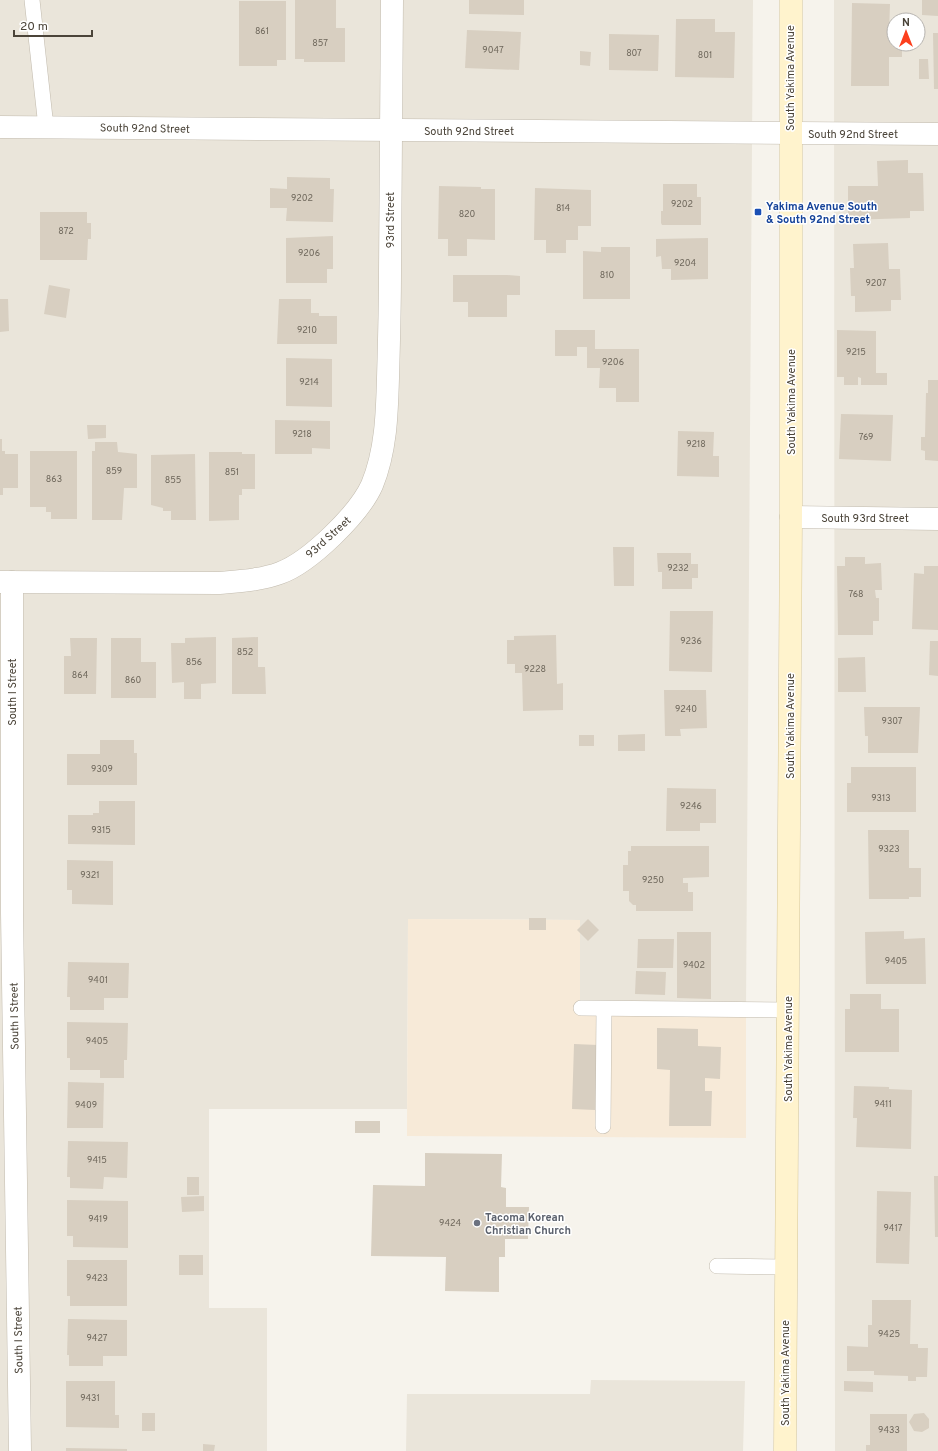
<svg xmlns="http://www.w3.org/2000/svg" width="938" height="1451" font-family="Overpass,sans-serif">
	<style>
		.residential { fill: #eae5da; fill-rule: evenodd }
		.commercial { fill: #f7ead8 }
		.building { fill: #d8cfc1 }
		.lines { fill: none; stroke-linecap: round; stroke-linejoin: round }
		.lane-casing { stroke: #c2bbae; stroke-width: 16 }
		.street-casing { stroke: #c2bbae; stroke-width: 23 }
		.secondary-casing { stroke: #d6c79b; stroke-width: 23 }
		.lane { stroke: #fff; stroke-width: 15 }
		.street { stroke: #fff; stroke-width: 22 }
		.secondary { stroke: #fff3cd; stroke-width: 22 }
		.transit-dot { fill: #1a4fb4; stroke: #fff; stroke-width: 1.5 }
		.worship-dot { fill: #6b7280; stroke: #fff; stroke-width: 1.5 }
		.labels { text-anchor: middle; stroke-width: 3; stroke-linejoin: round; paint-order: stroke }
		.number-label { font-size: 9px; fill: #6e675b }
		.street-label { font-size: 11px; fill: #4b4439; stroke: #fff }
		.transit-label { font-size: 11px; font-weight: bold; fill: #164399; stroke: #fff; text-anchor: start }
		.worship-label { font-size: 11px; font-weight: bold; fill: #5b616d; stroke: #fff; text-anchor: start }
	</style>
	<rect width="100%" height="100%" fill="#f6f3ec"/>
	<g class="residential">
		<path d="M0 0H753L746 1007 580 1006V920L408 919 407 1109H209V1308H267V1451H0Z"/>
		<path d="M834 0H938V1451H835ZM894 20H918V44H894Z"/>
		<path d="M591 1380 745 1381 743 1451H406L407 1394H590Z"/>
	</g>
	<path class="commercial" d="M408 919 580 920V1006L746 1007V1138L407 1136Z"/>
	<g class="building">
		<path d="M295 0H336V28H345V62H304V59H295Z"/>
		<path d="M469 0H524V15L469 14Z"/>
		<path d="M922 0H938V16L922 15Z"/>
		<path d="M239 1H286V60H277V66H239Z"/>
		<path d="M852 3 890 4 889 32H894V44H902V57H889V86H851Z"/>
		<path d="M676 19H715V32H735L734 78 675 77Z"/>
		<path d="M467 30 521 32 519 70 465 68Z"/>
		<path d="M933 33H938V89H934Z"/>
		<path d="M609 34 659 35 658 71 609 70Z"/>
		<path d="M580 51 591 52 590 66 580 65Z"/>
		<path d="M919 59H928L929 79H919Z"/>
		<path d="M908 160V173H923L924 211H910V218L848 220V186H878L877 161Z"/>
		<path d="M287 177 330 178V189H334L333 222 286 221 287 208H270V188L287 189Z"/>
		<path d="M663 184H697V197H701V225H662L661 223V211H663Z"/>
		<path d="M439 186 481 187V189H495V240L467 239V256H448V239H438Z"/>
		<path d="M535 188 591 190V226H578V240H566V253H546V240H534Z"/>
		<path d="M40 212H87V223H91V239H88L87 260H40Z"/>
		<path d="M333 236V269H327V283H286V238Z"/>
		<path d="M708 238V279L671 280V269H662L661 256 656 257V239Z"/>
		<path d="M888 243 889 269H900L901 300H891V311L855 312V296H851L850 268H854L853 244Z"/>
		<path d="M601 247H630V299H583V251L601 252Z"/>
		<path d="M453 275H507L520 276V295H507V317H468V302H453Z"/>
		<path d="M49 285 70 289 66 318 44 314Z"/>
		<path d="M0 299H8L9 331 0 332Z"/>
		<path d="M279 299H311V313H319V316H337V344H277Z"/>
		<path d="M555 330H595V349H639V402H616V388H599L600 368H587V347H577V356H555Z"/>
		<path d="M837 330 876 331V373H887V385H861V378L858 377V385H844V377H837Z"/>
		<path d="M286 358 332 359V407L286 406Z"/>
		<path d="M928 380H938V461L925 460V451L921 450V437H925L926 393H928Z"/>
		<path d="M841 414 893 415 891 461 839 459Z"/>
		<path d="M275 420 330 421V449L312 448V454H275Z"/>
		<path d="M87 425H106V438L88 439Z"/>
		<path d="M678 431 714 432 713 456H719V477L677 476Z"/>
		<path d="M0 439H2V451H5V454H18V488H3V495H0Z"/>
		<path d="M95 442H117L118 452 137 454V488H124L122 520H92V451H95Z"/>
		<path d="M30 451H77V519H51V512H46V507H30Z"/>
		<path d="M209 452H242V454H255V489H242V495H239V520L209 521Z"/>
		<path d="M195 454 196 520H171V511H163V508L151 505V455Z"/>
		<path d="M613 547H634V586H614Z"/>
		<path d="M657 553H691V564H698V578H692V589H662V572H658Z"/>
		<path d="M845 557H865V564L881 563 882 590H875L876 598H879V621H873V635H838L837 566H845Z"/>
		<path d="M924 566H938V630L912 629 914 573 924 574Z"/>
		<path d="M670 611H713L712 672 669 671Z"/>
		<path d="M556 635 557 684 563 683V710L523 711 522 673H515V664H507V640H514V636Z"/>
		<path d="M216 637V683L201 684V699H184V682L172 683 171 643H185V638Z"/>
		<path d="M258 637V667H265L266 694H232V638Z"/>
		<path d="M70 638H97L96 694H64V656H71Z"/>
		<path d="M111 638H141V662H156V698H111Z"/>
		<path d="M930 641H938V676L929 675Z"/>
		<path d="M865 657 866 692H838V658Z"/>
		<path d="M664 690H706L707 728 680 729 681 736H665Z"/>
		<path d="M864 707H920L918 753H868V736H865Z"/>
		<path d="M645 734V751H618V735Z"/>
		<rect x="579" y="735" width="15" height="11"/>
		<path d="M100 740H134V753H137V785H67V754H100Z"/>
		<path d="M851 767H916V812H847V783H851Z"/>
		<path d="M667 788 716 789V823H700V831H666Z"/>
		<path d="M99 801H135V845L68 844V815H93V813H99Z"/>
		<path d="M868 830H909V868H921V897H909V899H869Z"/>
		<path d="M631 846H709V877L683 878V883H688V892H693V911H636V905H633L629 901V891H623V865H628V851H631Z"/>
		<path d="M67 860 113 861V905L72 904V890H67Z"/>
		<rect x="529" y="918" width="17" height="12"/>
		<path d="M588 919 599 930 588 941 577 930Z"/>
		<path d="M904 931V939L925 938 926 984H866L865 932Z"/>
		<path d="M677 932H711V999L677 998Z"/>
		<path d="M638 939H674L673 968H637Z"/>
		<path d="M68 962 129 963 128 998H104V1010H70V997H67Z"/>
		<path d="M636 971 666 972 665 995 635 994Z"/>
		<path d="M850 994H881V1009H899V1052H845V1009H850Z"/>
		<path d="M67 1022 128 1023 127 1060H124V1078H100V1070H70V1058H67Z"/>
		<path d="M657 1028 698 1029V1046L721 1047 720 1079 705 1078V1091H712L711 1126H669L670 1070 657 1069Z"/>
		<path d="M574 1044 598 1045 595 1110 572 1109Z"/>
		<path d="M68 1082 104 1083 103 1128H67Z"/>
		<path d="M854 1086 889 1087V1089L912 1090 911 1149 856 1147 857 1118H853Z"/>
		<rect x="355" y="1121" width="25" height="12"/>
		<path d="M68 1141 128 1142 127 1178 104 1177 103 1189 70 1188V1177H67Z"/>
		<path d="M425 1153 502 1154 501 1187 506 1188V1207H529L528 1239H505V1257H499V1292L445 1291 446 1257 371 1256 373 1185 425 1186Z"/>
		<path d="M934 1176H938V1237H935Z"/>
		<rect x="187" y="1177" width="12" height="18"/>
		<path d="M877 1191 911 1192 909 1264 876 1263Z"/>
		<path d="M204 1196V1211L182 1212 181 1197Z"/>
		<path d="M67 1200 128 1201V1248L73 1247V1236H67Z"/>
		<rect x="179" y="1255" width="24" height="20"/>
		<path d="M67 1260H127V1306H70V1296H67Z"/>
		<path d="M872 1300H911L910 1344H918V1348H928L927 1377H916V1381H908V1376L874 1375V1371H847V1346L868 1347V1325H872Z"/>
		<path d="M68 1319 127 1320V1356H103V1366H69V1355H67Z"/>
		<path d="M66 1381H115V1415H119V1428L66 1427Z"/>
		<path d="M844 1381 873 1382V1392L844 1391Z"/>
		<rect x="142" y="1413" width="13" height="18"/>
		<path d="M924 1413 929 1419V1428L922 1432 914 1431 909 1422 914 1414Z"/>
		<path d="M870 1414H907V1451H866V1445H870Z"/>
		<path d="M203 1444 215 1445 214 1451H203Z"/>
		<path d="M66 1448 127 1449V1451H66Z"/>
	</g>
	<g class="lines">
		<g class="lane-casing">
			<g id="lane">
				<path d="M32 0 46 127"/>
				<path d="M581 1008 788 1010"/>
				<path d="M603 1126 604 1009"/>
				<path d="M717 1266 786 1267"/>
			</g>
		</g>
		<g class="street-casing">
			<g id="street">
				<path d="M0 127 938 134"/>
				<path d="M791 517 938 519"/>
				<path d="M0 582 219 583C240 581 261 580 280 573 310 562 359 514 372 485 386 451 387 414 388 378 389 343 390 308 390 272 390 182 391 91 392 0"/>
				<path d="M12 582V913L20 1451"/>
			</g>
		</g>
		<g class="secondary-casing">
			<path id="secondary" d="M785 1451 791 517V0"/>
		</g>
		<use href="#lane" class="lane"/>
		<use href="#street" class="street"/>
		<use href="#secondary" class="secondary"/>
	</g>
	<rect class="transit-dot" x="754" y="208" width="8" height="8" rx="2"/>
	<circle class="worship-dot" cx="477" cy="1223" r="4"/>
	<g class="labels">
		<g class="number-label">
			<text x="262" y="34">861</text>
			<text x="320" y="46">857</text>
			<text x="493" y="53">9047</text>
			<text x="634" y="56">807</text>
			<text x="705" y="58">801</text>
			<text x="302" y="201">9202</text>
			<text x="682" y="207">9202</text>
			<text x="563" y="211">814</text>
			<text x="467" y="217">820</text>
			<text x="66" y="234">872</text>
			<text x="309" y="256">9206</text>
			<text x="685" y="266">9204</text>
			<text x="607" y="278">810</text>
			<text x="876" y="286">9207</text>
			<text x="307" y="333">9210</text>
			<text x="856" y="355">9215</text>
			<text x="613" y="365">9206</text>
			<text x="309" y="385">9214</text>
			<text x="302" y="437">9218</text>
			<text x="866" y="440">769</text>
			<text x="696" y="447">9218</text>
			<text x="114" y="474">859</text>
			<text x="232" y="475">851</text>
			<text x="54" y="482">863</text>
			<text x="173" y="483">855</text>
			<text x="678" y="571">9232</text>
			<text x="856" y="597">768</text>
			<text x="691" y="644">9236</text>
			<text x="245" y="655">852</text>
			<text x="194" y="665">856</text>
			<text x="535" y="672">9228</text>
			<text x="80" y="678">864</text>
			<text x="133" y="683">860</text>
			<text x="686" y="712">9240</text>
			<text x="892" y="724">9307</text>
			<text x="102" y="772">9309</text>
			<text x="881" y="801">9313</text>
			<text x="691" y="809">9246</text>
			<text x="101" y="833">9315</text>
			<text x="889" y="852">9323</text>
			<text x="90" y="878">9321</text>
			<text x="653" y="883">9250</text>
			<text x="896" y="964">9405</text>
			<text x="694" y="968">9402</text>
			<text x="98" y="983">9401</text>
			<text x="97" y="1044">9405</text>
			<text x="883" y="1107">9411</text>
			<text x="86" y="1108">9409</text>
			<text x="97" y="1163">9415</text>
			<text x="98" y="1222">9419</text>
			<text x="450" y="1226">9424</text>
			<text x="893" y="1231">9417</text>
			<text x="97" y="1281">9423</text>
			<text x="889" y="1337">9425</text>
			<text x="97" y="1341">9427</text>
			<text x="90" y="1401">9431</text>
			<text x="889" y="1433">9433</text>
		</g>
		<g class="street-label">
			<text transform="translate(790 78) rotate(-90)" y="4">South Yakima Avenue</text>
			<text transform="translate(145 128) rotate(1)" y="4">South 92nd Street</text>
			<text x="469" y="135">South 92nd Street</text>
			<text x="853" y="138">South 92nd Street</text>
			<text transform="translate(390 220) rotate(-90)" y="4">93rd Street</text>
			<text transform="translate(791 402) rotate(-90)" y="4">South Yakima Avenue</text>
			<text x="865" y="522">South 93rd Street</text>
			<text transform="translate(328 537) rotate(-42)" y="4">93rd Street</text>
			<text transform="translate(12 692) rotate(-90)" y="4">South I Street</text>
			<text transform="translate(790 726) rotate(-90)" y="4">South Yakima Avenue</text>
			<text transform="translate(14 1016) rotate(-91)" y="4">South I Street</text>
			<text transform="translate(788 1049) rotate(-90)" y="4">South Yakima Avenue</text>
			<text transform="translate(18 1340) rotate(-91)" y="4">South I Street</text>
			<text transform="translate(785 1373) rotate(-90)" y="4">South Yakima Avenue</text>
		</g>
		<g class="transit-label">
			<text x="766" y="210">Yakima Avenue South<tspan x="766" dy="13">&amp; South 92nd Street</tspan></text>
		</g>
		<g class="worship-label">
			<text x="485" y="1221">Tacoma Korean<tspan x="485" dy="13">Christian Church</tspan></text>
		</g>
	</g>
	<g transform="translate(906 32)"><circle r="19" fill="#ffffff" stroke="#b7b4b0"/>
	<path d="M0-3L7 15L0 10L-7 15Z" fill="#fc3f1d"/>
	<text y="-6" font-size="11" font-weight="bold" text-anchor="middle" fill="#4b4439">N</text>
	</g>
	<path d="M14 30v6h78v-6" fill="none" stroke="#4b4439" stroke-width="2"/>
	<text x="20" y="30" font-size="12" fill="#4b4439" stroke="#ffffff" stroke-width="3" paint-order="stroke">20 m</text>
</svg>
